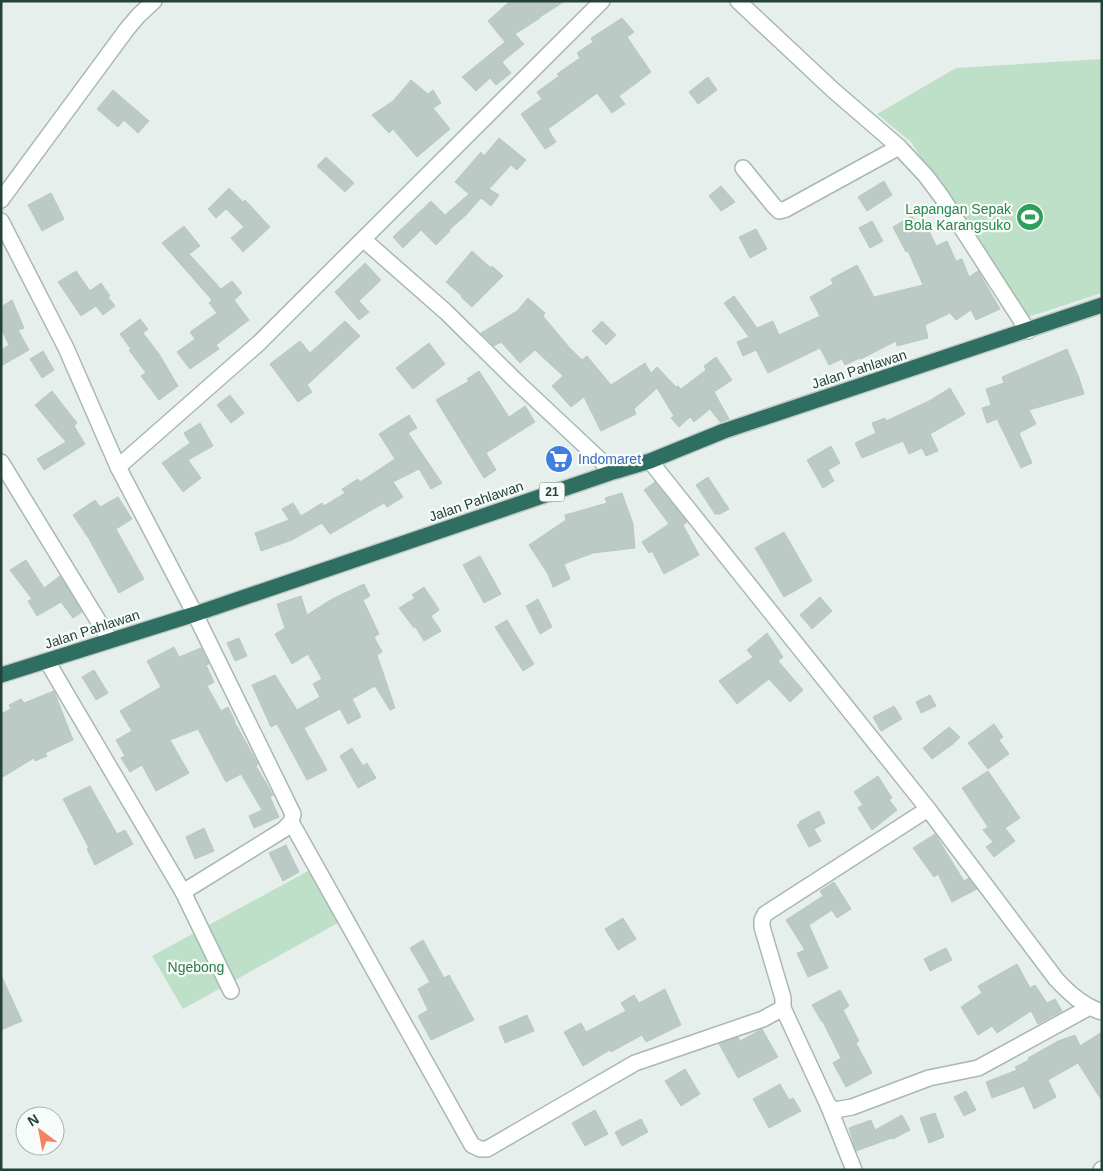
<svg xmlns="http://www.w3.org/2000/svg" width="1103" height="1171" font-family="Arial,sans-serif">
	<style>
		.green { fill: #bfe0c8 }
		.building { fill: #bbcac4; stroke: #b8c9c2 }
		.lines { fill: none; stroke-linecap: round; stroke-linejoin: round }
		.minor-casing { stroke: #a8b8b2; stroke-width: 18 }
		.highway-casing { stroke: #c2cac8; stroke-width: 18 }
		.minor { stroke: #fff; stroke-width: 15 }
		.highway { stroke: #2f6f62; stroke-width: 15 }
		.labels { text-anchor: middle; stroke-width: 4.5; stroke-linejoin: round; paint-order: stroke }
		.shield { fill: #f7fbf9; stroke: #637a73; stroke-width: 1 }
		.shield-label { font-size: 12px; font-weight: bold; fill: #24423a }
		.leisure-label { font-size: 14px; fill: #27864d; stroke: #f7fbf9; text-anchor: end }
		.street-label { font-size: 14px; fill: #24423a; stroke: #f7fbf9 }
		.shop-label { font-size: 14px; fill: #366cbe; stroke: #f7fbf9; text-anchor: start }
		.park-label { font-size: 14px; fill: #2d7a4b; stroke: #f7fbf9 }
	</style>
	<rect width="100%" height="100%" fill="#e6efeb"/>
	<g class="green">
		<path d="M1102 59V293L1022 319 911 142 877 114 956 68Z"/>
		<path d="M319 865 347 918 183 1009 152 956Z"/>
	</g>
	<g class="building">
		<path d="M510 1H565L540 17V18L515 34 524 44 502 62 511 73 496 85 490 78 476 91 462 77 505 42 488 21Z"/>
		<path d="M622 18 634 32 627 37 651 72 619 96 625 104 612 113 597 93 548 129 556 142 545 149 521 114 542 99 537 92 559 76 557 74 580 58 577 53 593 42 591 38Z"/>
		<path d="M708 77 717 90 698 104 689 92Z"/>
		<path d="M411 80 428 94 433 90 441 103 433 108 450 129 417 157 393 129 389 133 372 115 393 101Z"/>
		<path d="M113 90 149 121 138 133 124 120 118 127 97 109Z"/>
		<path d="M499 138 526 160 517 170 511 165 489 189 499 195 491 206 481 198 466 215 449 230 450 231 436 245 421 230 403 248 393 237 431 201 445 215 469 194 455 182 481 152 484 156Z"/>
		<path d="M326 157 354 183 345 192 317 166Z"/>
		<path d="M884 181 892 195 867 211 858 197Z"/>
		<path d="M721 186 735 202 721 211 709 196Z"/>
		<path d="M229 188 243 202 245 200 270 227 243 252 231 238 244 227 226 209 216 218 208 209Z"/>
		<path d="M51 193 64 219 42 231 28 205Z"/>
		<path d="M912 216 920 230 927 226 936 246 947 241 956 261 962 259 969 277 978 271 1000 309 976 320 971 310 956 320 950 313 925 325 928 338 897 346 896 341 861 359 860 358 845 365 842 359 829 365 820 348 768 373 756 350 743 356 737 342 749 337 724 303 734 296 757 328 773 321 779 335 820 316 810 297 833 284 831 279 857 265 874 297 923 285 908 251 906 252 893 227Z"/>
		<path d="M872 221 883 241 870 248 859 228Z"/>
		<path d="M184 226 200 246 189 254 221 289 232 281 242 293 234 300 249 320 216 345 219 349 190 369 177 352 195 339 190 332 217 313 209 303 212 300 162 243Z"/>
		<path d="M756 229 767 249 750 258 739 237Z"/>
		<path d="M472 251 491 268 492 266 503 276 472 307 461 297 462 296 446 282Z"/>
		<path d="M365 263 381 280 359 301 369 312 359 320 335 292Z"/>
		<path d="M76 271 90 291 101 283 110 296 108 297 115 306 103 315 96 306 81 316 58 282Z"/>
		<path d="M528 298 545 313 543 316 568 346 582 360 587 356 611 385 645 363 651 373 657 367 676 387 678 386 681 389 706 370 704 366 716 357 732 380 714 392 729 419 720 422 710 409 694 422 690 417 679 427 671 418 674 416 657 388 634 409 636 414 601 431 584 397 571 407 552 386 563 376 535 350 520 363 501 342 494 346 481 333 517 311Z"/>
		<path d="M12 300 24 328 18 330 29 350 1 366V350L9 345 1 328V307Z"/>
		<path d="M140 319 148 329 143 333 159 354 178 386 159 400 141 376 146 373 129 350 131 349 120 334Z"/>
		<path d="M345 321 360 336 307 385 312 392 298 402 270 364 300 341 310 353Z"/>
		<path d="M602 321 616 335 606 345 592 331Z"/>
		<path d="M429 343 445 364 413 389 396 368Z"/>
		<path d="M1067 349 1079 378 1084 394 1029 410 1036 424 1019 433 1032 463 1021 468 997 419 987 423 982 408 991 405 986 389 1004 383 1002 377Z"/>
		<path d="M43 351 54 370 42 378 30 359Z"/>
		<path d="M479 371 509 417 525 406 535 422 486 453 496 470 484 478 436 400 469 381 467 379Z"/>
		<path d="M950 388 965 414 930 434 938 451 926 456 922 448 909 454 903 441 862 458 855 443 876 433 872 423 885 418 886 421 929 401Z"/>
		<path d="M52 391 77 423 74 426 85 444 44 470 37 459 66 442 35 405Z"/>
		<path d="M230 395 244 413 231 423 217 405Z"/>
		<path d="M409 415 417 428 408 433 442 483 431 489 419 469 393 482 403 497 387 507 384 503 330 534 322 523 292 540 261 551 255 533 289 520 282 509 293 503 301 516 322 503 324 506 345 493 342 489 358 479 360 482 395 459 379 434Z"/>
		<path d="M200 423 213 446 188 460 201 478 183 492 162 463 190 443 184 433Z"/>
		<path d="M831 446 840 463 828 470 834 481 823 488 807 460Z"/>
		<path d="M708 477 729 509 720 514H715L696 485Z"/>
		<path d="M655 482 687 522 683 525 699 555 664 574 652 551 649 553 642 542 669 524 644 490Z"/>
		<path d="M622 493 633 524 635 548 593 553 564 564 570 579 553 587 548 574 529 545 566 520 565 515 607 503 605 498Z"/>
		<path d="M118 497 132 519 116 529 144 579 119 593 89 539 73 515 95 500 100 507Z"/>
		<path d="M784 532 812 581 784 597 755 548Z"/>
		<path d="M480 556 501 594 484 603 463 565Z"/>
		<path d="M26 560 44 588 60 576 82 612 73 618 61 602 37 616 28 601 32 599 10 570Z"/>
		<path d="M364 584 370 596 363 600 379 634 374 637 382 652 377 655 395 708 390 710 375 686 352 699 361 717 348 724 340 709 304 728 327 770 307 780 277 724 271 727 252 685 275 675 297 710 320 697 313 684 322 679 308 654 292 664 275 634 285 628 277 604 301 596 307 615 332 599Z"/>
		<path d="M424 587 438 608 439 610 431 616 441 631 424 641 415 626 414 628 399 608 415 598 412 595Z"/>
		<path d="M820 597 832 611 812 629 800 615Z"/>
		<path d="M538 599 552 627 540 634 526 606Z"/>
		<path d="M507 620 534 664 523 671 495 627Z"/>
		<path d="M767 633 783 657 778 661 803 690 790 702 769 679 737 704 719 681 753 657 747 650Z"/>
		<path d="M239 638 247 656 235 661 227 643Z"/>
		<path d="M174 647 179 657 201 648 209 664 206 665 214 682 207 686 221 711 228 707 235 721H234L258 764 256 766 273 795 270 797 279 817 254 828 249 816 262 810 241 774 226 782 198 729 170 740 189 773 156 791 142 765 130 772 121 758 125 756 116 740 132 731 120 711 161 687 147 661Z"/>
		<path d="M94 670 108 693 96 700 82 677Z"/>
		<path d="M54 691 73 740 45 753 47 756 35 761 34 758 1 778V714L11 709 9 705 21 699 24 703Z"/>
		<path d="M930 695 936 706 921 713 916 702Z"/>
		<path d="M894 706 902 719 881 731 873 717Z"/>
		<path d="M994 724 1003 737 999 740 1009 754 988 769 968 743Z"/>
		<path d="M949 727 960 737 953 744 932 759 923 748Z"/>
		<path d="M352 748 363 766 367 763 376 778 358 788 340 756Z"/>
		<path d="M988 771 1020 818 1005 828 1015 841 994 857 986 847 993 842 983 830 988 827 962 788Z"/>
		<path d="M878 776 892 798 889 800 897 810 872 830 858 808 863 805 854 792Z"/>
		<path d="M90 786 117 834 125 830 133 844 95 865 87 849 89 848 63 799Z"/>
		<path d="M819 811 825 823 814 829 821 841 809 847 797 825 800 823 799 822Z"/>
		<path d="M204 828 214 851 195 859 186 837Z"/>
		<path d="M935 834 964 881 969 878 977 889 952 902 938 874 934 877 913 848Z"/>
		<path d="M286 845 299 872 283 881 269 853Z"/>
		<path d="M834 882 851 909 837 918 832 910 809 925 828 968 808 977 797 953 805 950 786 920 823 896 820 891Z"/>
		<path d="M623 918 636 939 618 950 605 929Z"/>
		<path d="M423 940 444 978 449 975 474 1020 431 1040 418 1016 428 1010 418 989 430 982 410 948Z"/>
		<path d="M946 948 952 960 930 971 924 959Z"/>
		<path d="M1017 964 1030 988 1035 985 1047 1003 1055 999 1062 1011 1038 1024 1031 1011 997 1033 992 1026 978 1035 961 1007 982 993 978 986Z"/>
		<path d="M1 975 22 1021 1 1030Z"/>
		<path d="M665 989 681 1025 646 1042 642 1035 611 1052 610 1050 583 1066 564 1032 581 1023 586 1032 626 1011 621 1003 634 995 639 1003Z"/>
		<path d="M840 990 849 1006 843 1010 859 1041 856 1043 872 1073 846 1087 833 1063 841 1058 823 1022H822L812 1005Z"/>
		<path d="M527 1015 534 1031 505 1043 499 1027Z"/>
		<path d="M762 1029 778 1057 738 1078 719 1044 738 1037 740 1041Z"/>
		<path d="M1102 1032V1101L1078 1063 1048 1080 1056 1097 1034 1109 1024 1086 992 1098 986 1082 1017 1070 1015 1067 1029 1060 1028 1058 1058 1041 1075 1035 1080 1046Z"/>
		<path d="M685 1069 700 1094 681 1106 665 1081Z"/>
		<path d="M780 1084 789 1100 793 1098 801 1111 769 1128 753 1099Z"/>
		<path d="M966 1091 976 1110 964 1116 954 1097Z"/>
		<path d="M595 1110 608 1134 585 1146 572 1123Z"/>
		<path d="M935 1113 944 1137 929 1143 920 1118Z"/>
		<path d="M902 1115 910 1130 893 1139 892 1138 856 1151 849 1128 871 1120 875 1130Z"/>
		<path d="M641 1119 648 1132 622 1146 615 1132Z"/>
	</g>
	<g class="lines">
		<g class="minor-casing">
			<g id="minor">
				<path d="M738 1 833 90 899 147 926 176 941 196 1028 331"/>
				<path d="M743 168 774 206 779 211 786 209 899 147"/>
				<path d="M1 200 127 29 138 16 154 1"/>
				<path d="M1 221 66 348 118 467 195 614 293 814 291 822 283 830 183 892"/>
				<path d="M364 240 446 312 517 382 613 472"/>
				<path d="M650 461 928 809 1056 979C1069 993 1083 1006 1102 1012"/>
				<path d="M1 462 110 640"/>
				<path d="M118 467 259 343 602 1"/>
				<path d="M47 661 183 892 231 991"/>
				<path d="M291 822 472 1145 480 1149H487L635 1063 763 1019 783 1008V998L762 927V920L765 914 928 809"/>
				<path d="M783 1008 828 1105 835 1110 852 1107 929 1078 978 1068 1088 1008"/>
				<path d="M828 1105 854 1170"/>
				<path d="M1101 1170 1102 1169"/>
			</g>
		</g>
		<g class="highway-casing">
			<path id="highway" d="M1 675 195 614 613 472 650 461 724 431 1102 305"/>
		</g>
		<use href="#minor" class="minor"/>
		<use href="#highway" class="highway"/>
	</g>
	<defs>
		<g id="stadium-disc" transform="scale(1.4375)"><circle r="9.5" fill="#2e9e5b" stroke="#f7fbf9"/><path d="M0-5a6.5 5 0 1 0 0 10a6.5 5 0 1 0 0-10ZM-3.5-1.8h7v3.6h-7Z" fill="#fff"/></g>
		<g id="supermarket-disc" transform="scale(1.4375)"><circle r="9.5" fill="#3f7fe0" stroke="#f7fbf9"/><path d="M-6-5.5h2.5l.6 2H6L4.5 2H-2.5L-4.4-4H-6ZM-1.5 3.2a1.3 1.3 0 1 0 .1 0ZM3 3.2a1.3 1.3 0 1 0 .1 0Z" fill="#fff"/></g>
	</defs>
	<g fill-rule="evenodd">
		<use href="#stadium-disc" x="1030" y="217"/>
		<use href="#supermarket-disc" x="559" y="459"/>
	</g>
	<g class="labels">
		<rect class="shield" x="539.5" y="482.5" width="25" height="19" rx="4"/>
		<g class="shield-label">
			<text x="552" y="496">21</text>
		</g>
		<g class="leisure-label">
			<text x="1011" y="214">Lapangan Sepak<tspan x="1011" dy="16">Bola Karangsuko</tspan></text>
		</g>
		<g class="street-label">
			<text transform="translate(859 369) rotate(-18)" y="5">Jalan Pahlawan</text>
			<text transform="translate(476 501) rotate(-19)" y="5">Jalan Pahlawan</text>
			<text transform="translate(92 629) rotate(-18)" y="5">Jalan Pahlawan</text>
		</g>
		<g class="shop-label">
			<text x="578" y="464">Indomaret</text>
		</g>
		<g class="park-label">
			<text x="196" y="972">Ngebong</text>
		</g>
	</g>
	<rect width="1103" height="1171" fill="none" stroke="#24423a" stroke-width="5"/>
	<g transform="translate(40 1131) rotate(328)"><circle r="24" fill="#f7fbf9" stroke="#a3b1ad"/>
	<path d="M0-4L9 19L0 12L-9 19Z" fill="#f4845f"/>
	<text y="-8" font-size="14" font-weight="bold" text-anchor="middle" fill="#24423a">N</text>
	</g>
</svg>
